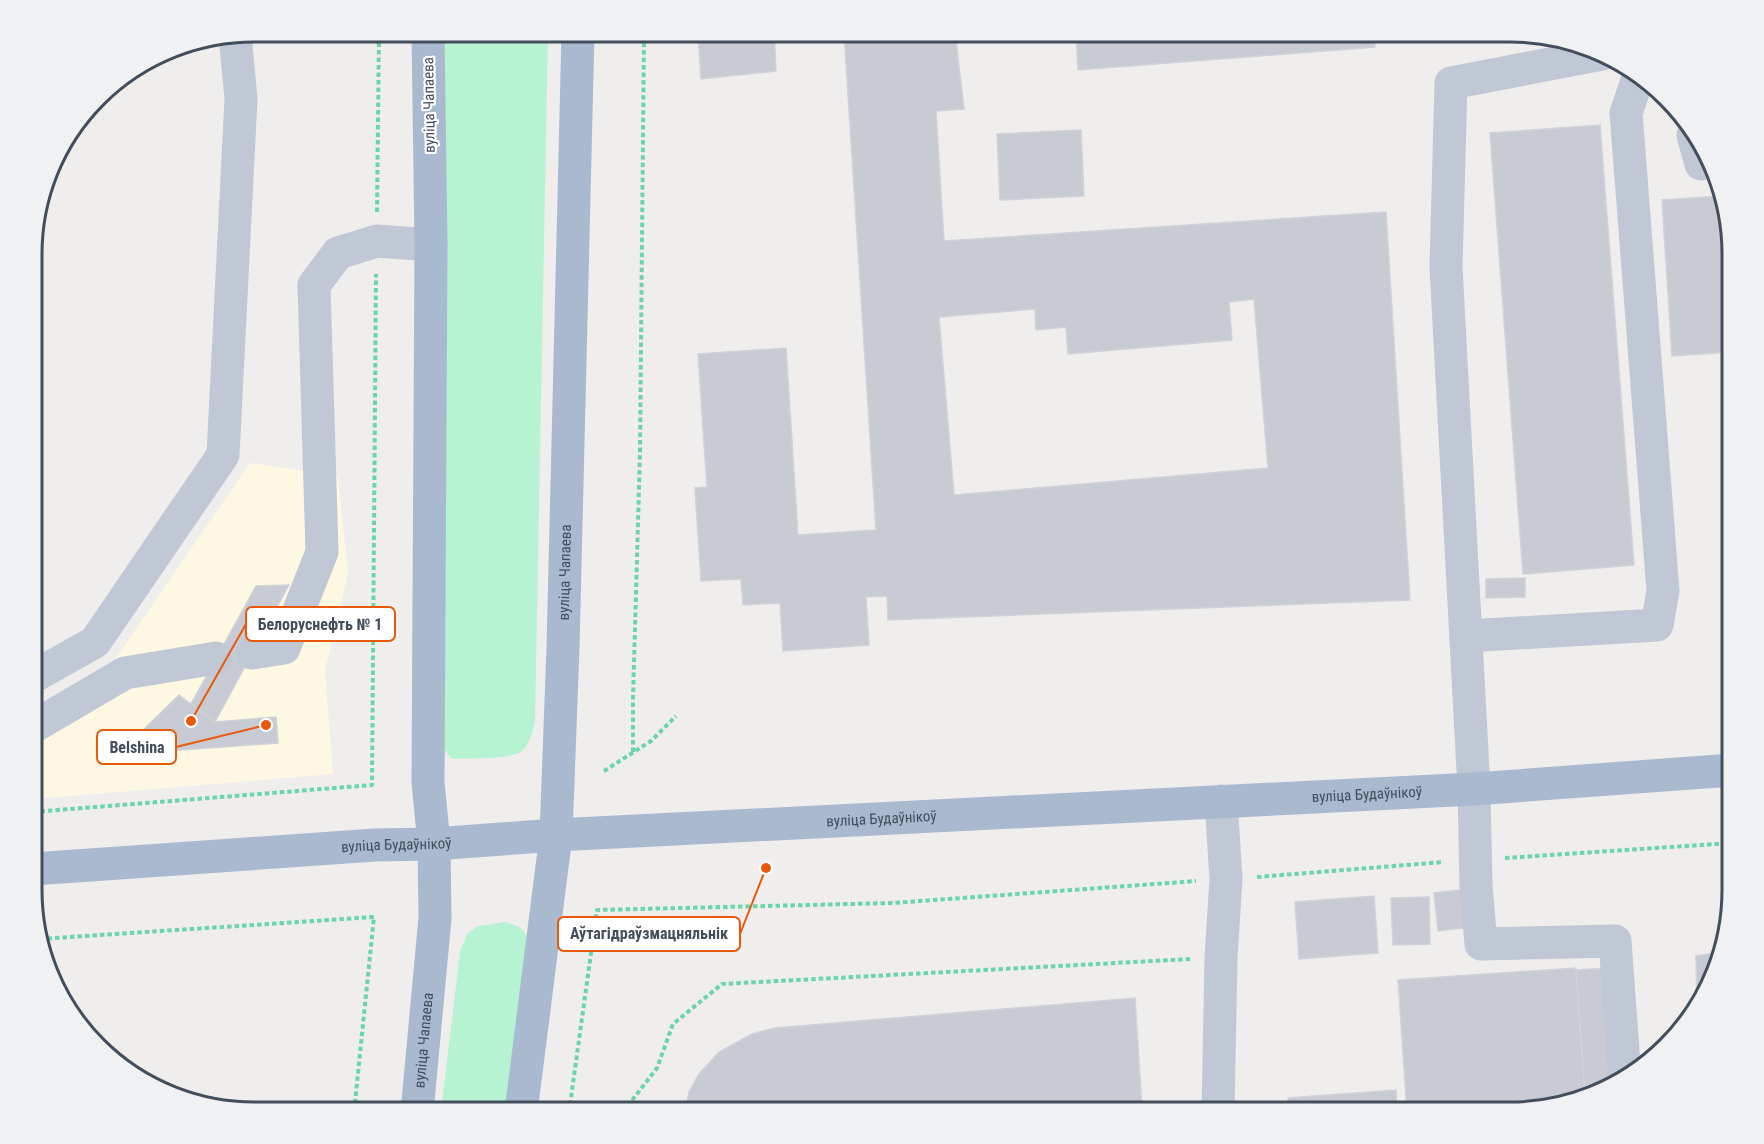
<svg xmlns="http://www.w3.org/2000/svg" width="1764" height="1144" font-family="'Roboto Condensed',sans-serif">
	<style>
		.commercial { fill: #fef8e3 }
		.green { fill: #b5f3d3 }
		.building { fill: #c8cbd4; stroke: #d0d2da; stroke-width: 1.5; fill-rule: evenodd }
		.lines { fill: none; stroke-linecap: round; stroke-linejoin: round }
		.path { stroke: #6ad5aa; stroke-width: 4; stroke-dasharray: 4.5 3; stroke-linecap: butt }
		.minor { stroke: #bfc8d4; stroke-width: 33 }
		.major { stroke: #a9b9cf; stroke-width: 33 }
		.labels { text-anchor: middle; stroke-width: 4.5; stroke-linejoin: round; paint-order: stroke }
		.street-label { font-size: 15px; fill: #434e5c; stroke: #fff }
		.rim { fill: none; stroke: #434e5c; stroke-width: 3 }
		.leader { fill: none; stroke: #e8590c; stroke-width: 2 }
		.callout-dot { fill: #e8590c; stroke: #fff; stroke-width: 2 }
		.callout { fill: #fff; stroke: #e8590c; stroke-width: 2 }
		.callout-label { font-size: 16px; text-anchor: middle; font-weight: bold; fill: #434e5c }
	</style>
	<rect width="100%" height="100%" fill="#f0eded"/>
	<path class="commercial" d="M250 463 338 476 348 573 325 670 333 774 33 799V708L109 668Z"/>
	<g class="green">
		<path d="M439 32H548L535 721C533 731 530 744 522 751 510 760 468 758 452 759L443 748Z"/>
		<path d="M504 922C526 927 526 932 531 952L511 1112H441L460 952 467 934 478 926Z"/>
	</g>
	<g class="building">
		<path d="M698 32H774L776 71 701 79Z"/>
		<path d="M844 32H955L964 109 936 111 944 241 1386 212 1410 600 888 620 887 596 866 597 869 645 783 651 780 603 743 605 741 579 701 581 695 488 707 487 698 354 786 348 798 535 876 530ZM1254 299 1268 468 954 495 939 317 1035 309 1036 330 1066 327 1068 354 1232 340 1229 302Z"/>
		<path d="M1076 32H1374L1375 47 1078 70Z"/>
		<path d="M1600 125 1634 565 1523 574 1490 133Z"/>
		<path d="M1081 130 1084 196 1000 200 997 134Z"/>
		<path d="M1719 196 1732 240V352L1672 356 1662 200Z"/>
		<path d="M1525 578V597L1486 598V579Z"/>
		<path d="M289 585 215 722 191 704 256 586Z"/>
		<path d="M179 695 215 722 276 717 278 743 140 753 136 737Z"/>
		<path d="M1467 889 1471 927 1438 931 1434 893Z"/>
		<path d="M1374 896 1378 953 1299 959 1295 902Z"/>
		<path d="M1429 897 1430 944 1393 945 1391 898Z"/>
		<path d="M1723 952 1721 962 1697 1009 1696 956Z"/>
		<path d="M1576 968 1585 1094 1524 1112H1407L1398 980Z"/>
		<path d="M1609 968 1617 1084 1585 1094 1576 970Z"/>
		<path d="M1135 998 1142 1109 1094 1112H685L689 1092 699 1074 719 1052 752 1034 775 1028Z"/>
		<path d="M1396 1090 1397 1112H1289L1288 1098Z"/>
	</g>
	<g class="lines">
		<g class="path">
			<path d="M377 212 379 32"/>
			<path d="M633 752V699L640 452 644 32"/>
			<path d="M604 771 651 741 676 716"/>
			<path d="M33 812 372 785 376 274"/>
			<path d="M1505 858 1732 843"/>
			<path d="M1257 877 1444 862"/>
			<path d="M40 939 374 917 354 1112"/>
			<path d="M569 1112 597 910 893 903 1196 881"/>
			<path d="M623 1112 657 1068 673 1024 722 984 1190 959"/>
		</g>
		<g class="minor">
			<path d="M1602 54 1451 83 1446 267 1474 789 1476 885 1481 944 1615 941 1625 1079"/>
			<path d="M1694 133 1693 135 1701 164"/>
			<path d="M1466 636 1657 625 1663 591 1626 113 1639 75"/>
			<path d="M252 653 284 648 322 552 314 285 338 253 377 241 431 245"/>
			<path d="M33 677 95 642 223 455 241 99 235 35"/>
			<path d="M33 727 125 673 216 658"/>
			<path d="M1218 1112 1221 958 1226 879 1221 801"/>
		</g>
		<g class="major">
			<path id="s1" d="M33 869 375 845 434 844 556 835 1474 789 1732 770"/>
			<path id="s2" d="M417 1112 435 918 434 844 428 782 431 245 428 32"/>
			<path id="s3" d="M521 1112 556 835 563 648 578 32"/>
		</g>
	</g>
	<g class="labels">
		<g class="street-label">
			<text transform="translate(429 105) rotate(-91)" y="5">вуліца Чапаева</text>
			<text dy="5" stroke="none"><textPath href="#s3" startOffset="542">вуліца Чапаева</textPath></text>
			<text dy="5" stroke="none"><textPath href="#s1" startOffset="1336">вуліца Будаўнікоў</textPath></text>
			<text dy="5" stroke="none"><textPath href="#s1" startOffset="850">вуліца Будаўнікоў</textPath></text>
			<text dy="5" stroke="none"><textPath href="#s1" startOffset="364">вуліца Будаўнікоў</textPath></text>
			<text dy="5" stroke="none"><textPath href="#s2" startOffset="72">вуліца Чапаева</textPath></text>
		</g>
	</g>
	<path d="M0 0H1764V1144H0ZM254 42H1510A212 212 0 0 1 1722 254V890A212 212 0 0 1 1510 1102H254A212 212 0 0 1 42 890V254A212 212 0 0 1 254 42Z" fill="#f0f1f2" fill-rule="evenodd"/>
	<path class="rim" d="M254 42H1510A212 212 0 0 1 1722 254V890A212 212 0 0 1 1510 1102H254A212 212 0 0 1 42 890V254A212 212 0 0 1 254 42Z"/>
	<path class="leader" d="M191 721L246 624M266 725L176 747M766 868L740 934"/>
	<g class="callout-dot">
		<circle cx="191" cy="721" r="6"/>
		<circle cx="266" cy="725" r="6"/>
		<circle cx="766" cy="868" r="6"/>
	</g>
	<g class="callout">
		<rect x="246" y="607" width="149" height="34" rx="6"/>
		<rect x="97" y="730" width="79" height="34" rx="6"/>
		<rect x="558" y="917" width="182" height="34" rx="6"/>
	</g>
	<g class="callout-label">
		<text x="320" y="630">Белоруснефть № 1</text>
		<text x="137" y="753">Belshina</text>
		<text x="649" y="939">Аўтагідраўзмацняльнік</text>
	</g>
</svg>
